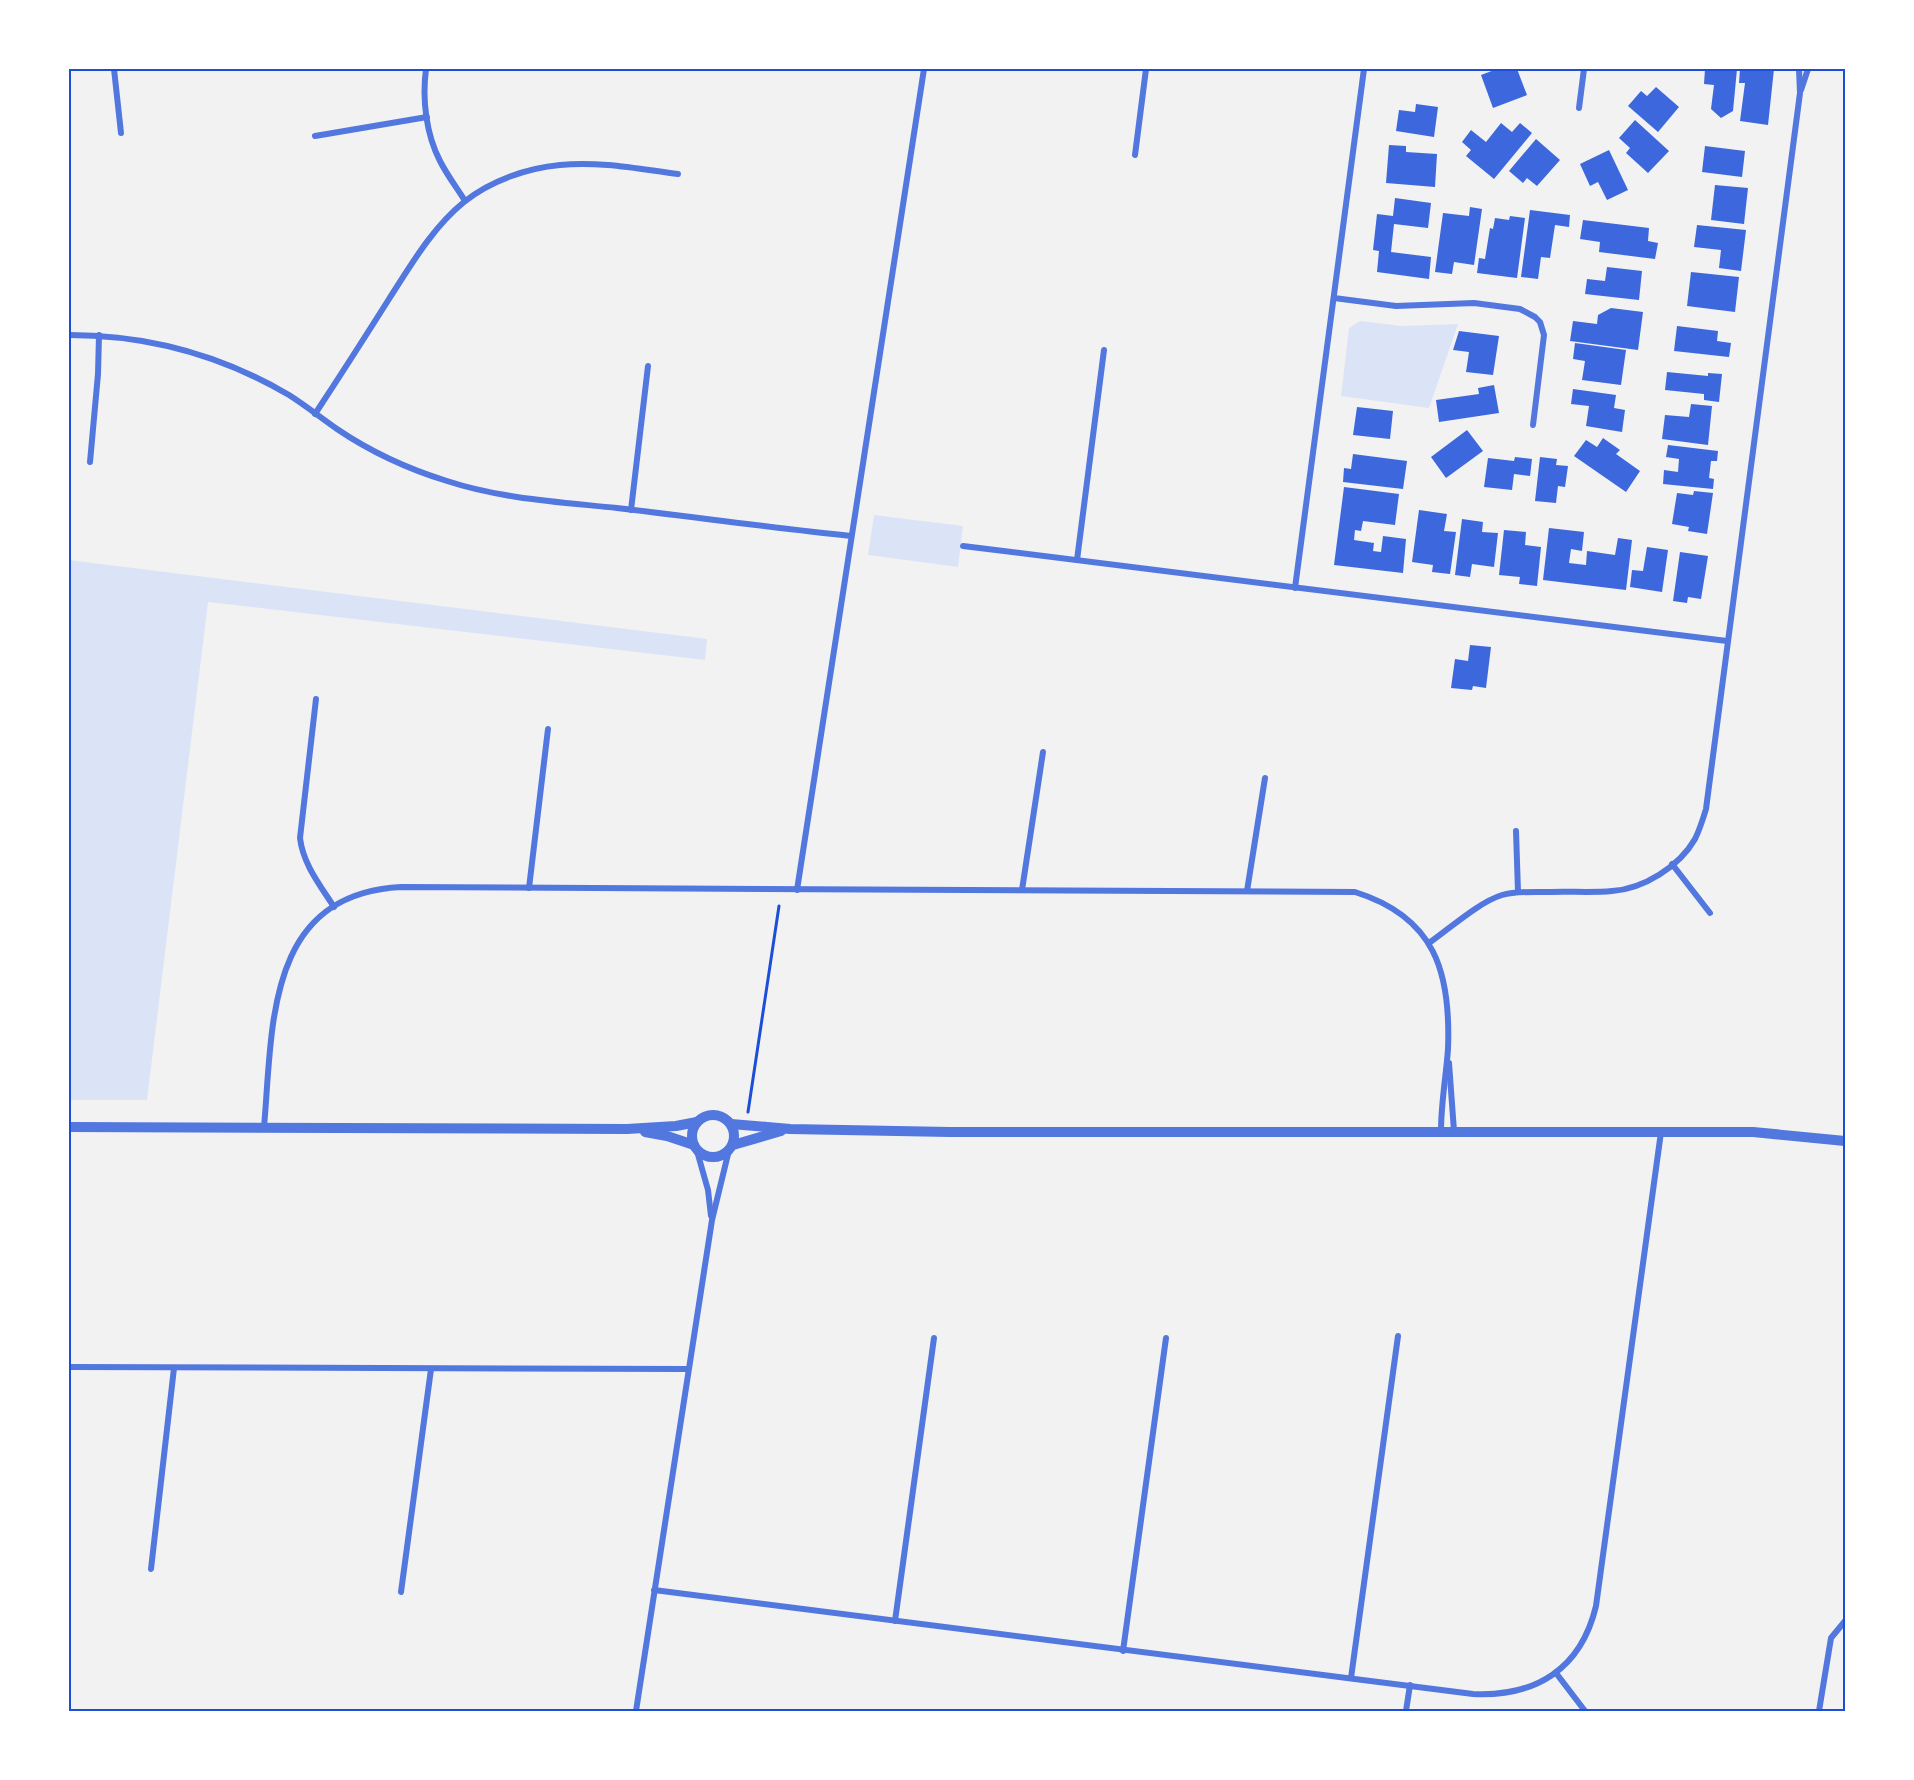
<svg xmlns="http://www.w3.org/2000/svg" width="1914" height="1780" font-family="Spectral,serif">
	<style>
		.green { fill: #dbe4f7 }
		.building { fill: #3d67dc }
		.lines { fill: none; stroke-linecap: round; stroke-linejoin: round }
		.path { stroke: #1d4ed8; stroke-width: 3 }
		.minor { stroke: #5277de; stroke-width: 6 }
		.tertiary { stroke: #5277de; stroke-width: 10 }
		.neatline { fill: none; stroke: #1d4ed8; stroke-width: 2 }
	</style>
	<rect width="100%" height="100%" fill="#f2f2f2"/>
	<g class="green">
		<path d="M1360 321 1403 326 1458 324 1429 408 1341 396 1349 328Z"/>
		<path d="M874 515 963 526 958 567 868 555Z"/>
		<path d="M69 560 707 639 705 660 208 602 147 1100H69Z"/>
	</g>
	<g class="building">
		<path d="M1497 69H1517L1527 95 1493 108 1481 75Z"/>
		<path d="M1705 69H1737L1733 111 1721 118 1711 109 1714 85 1704 84Z"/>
		<path d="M1740 69H1774L1768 125 1740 121 1745 83H1739Z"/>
		<path d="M1656 87 1679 107 1658 132 1628 106 1641 91 1647 96Z"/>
		<path d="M1416 104 1438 107 1434 137 1396 131 1399 110 1415 112Z"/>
		<path d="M1635 120 1669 151 1648 173 1626 153 1630 148 1619 138Z"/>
		<path d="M1501 123 1512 132 1520 123 1532 133 1494 179 1466 156 1471 150 1462 142 1471 130 1486 142Z"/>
		<path d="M1536 139 1560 160 1537 186 1527 178 1523 183 1509 171Z"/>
		<path d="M1389 145 1406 146V152L1437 154 1435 187 1386 183Z"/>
		<path d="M1705 146 1745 151 1742 177 1702 172Z"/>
		<path d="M1609 150 1628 190 1607 200 1598 182 1590 186 1580 164Z"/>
		<path d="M1715 185 1748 188 1744 224 1711 220Z"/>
		<path d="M1395 198 1431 203 1428 228 1394 224 1391 252 1431 257 1429 279 1377 272 1379 251 1373 250 1377 214 1393 216Z"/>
		<path d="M1470 207 1482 209 1474 265 1454 262 1452 274 1435 272 1443 213 1469 216Z"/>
		<path d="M1530 210 1570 215 1569 227 1555 225 1550 258 1541 257 1538 279 1521 277Z"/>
		<path d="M1510 216 1525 218 1517 278 1477 273 1479 258 1485 259 1490 228 1493 229 1495 218 1509 220Z"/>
		<path d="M1583 220 1649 228 1648 241 1658 243 1655 259 1599 252 1600 242 1580 239Z"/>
		<path d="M1697 225 1746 230 1741 271 1719 268 1721 250 1694 247Z"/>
		<path d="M1607 267 1642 271 1639 300 1585 294 1587 279 1605 281Z"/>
		<path d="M1691 272 1739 277 1735 312 1687 306Z"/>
		<path d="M1611 308 1643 312 1638 350 1570 341 1573 321 1597 324 1598 315Z"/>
		<path d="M1677 326 1718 331 1717 341 1731 343 1729 357 1674 351Z"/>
		<path d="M1459 331 1499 336 1493 375 1466 372 1469 352 1453 350Z"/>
		<path d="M1575 343 1626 350 1621 385 1582 380 1585 361 1573 359Z"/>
		<path d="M1667 372 1708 376V373L1722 374 1719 402 1704 400V394L1665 390Z"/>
		<path d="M1494 385 1499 413 1439 422 1436 400 1479 394 1478 388Z"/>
		<path d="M1573 389 1616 395 1614 408 1625 410 1622 432 1586 426 1589 406 1571 404Z"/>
		<path d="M1691 404 1712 406 1708 445 1662 439 1665 415 1689 417Z"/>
		<path d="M1357 407 1393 411 1390 439 1353 435Z"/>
		<path d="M1467 430 1483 451 1446 478 1431 457Z"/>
		<path d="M1603 438 1620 450 1616 454 1640 471 1626 492 1574 456 1586 440 1597 447Z"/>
		<path d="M1668 445 1718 451 1717 461H1711L1709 478 1714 479 1713 489 1663 484 1664 470 1678 472 1679 459 1666 457Z"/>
		<path d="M1353 454 1407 461 1403 489 1343 482 1344 468 1351 469Z"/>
		<path d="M1515 457 1532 459 1530 476 1514 474 1512 490 1484 487 1488 458 1514 461Z"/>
		<path d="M1540 457 1557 459 1556 465 1568 466 1565 487 1558 486 1556 503 1535 501Z"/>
		<path d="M1344 487 1399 494 1395 525 1363 521 1361 531 1355 530 1354 540 1374 543 1373 551 1381 552 1383 536 1406 539 1403 573 1334 565Z"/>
		<path d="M1694 491 1713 493 1707 534 1688 531 1689 527 1672 524 1677 493 1693 495Z"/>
		<path d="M1419 510 1447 514 1444 531 1456 532 1450 574 1432 572 1433 565 1412 562Z"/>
		<path d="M1462 519 1483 522 1482 532 1498 533 1494 567 1472 564 1470 577 1455 575Z"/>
		<path d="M1549 528 1584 532 1582 551 1571 549 1569 563 1586 565 1587 551 1615 555 1618 538 1632 540 1626 590 1543 580Z"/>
		<path d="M1504 530 1526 532 1525 545 1541 547 1537 586 1519 584 1520 577 1499 575Z"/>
		<path d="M1647 547 1668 550 1662 592 1630 587 1632 570 1643 571Z"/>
		<path d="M1680 552 1708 556 1701 599 1688 597 1687 603 1673 601Z"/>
		<path d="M1470 645 1491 647 1486 688 1473 686 1472 690 1451 688 1455 659 1468 661Z"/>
	</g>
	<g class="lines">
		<path class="path" d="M748 1112 779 906"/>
		<g class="minor">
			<path d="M114 69 121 133"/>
			<path d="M426 69C422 99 426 134 440 161 447 175 457 188 465 201"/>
			<path d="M1801 90 1808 69"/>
			<path d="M1579 108 1584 69"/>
			<path d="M315 136 427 117"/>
			<path d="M1135 155 1146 69"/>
			<path d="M1334 298 1396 306 1474 303 1520 309 1535 317 1540 322 1544 335 1533 425"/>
			<path d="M69 335C148 335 221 355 289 395 305 405 321 418 337 429 371 452 408 469 447 481 502 499 560 502 617 508 695 517 773 528 851 536"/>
			<path d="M315 414C340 376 365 337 389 299 411 265 432 228 464 202 490 181 527 168 560 165 600 161 639 169 678 174"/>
			<path d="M90 462 98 374 99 335"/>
			<path d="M631 510 648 366"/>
			<path d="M963 546 1727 641"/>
			<path d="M1077 560 1104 350"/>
			<path d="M1295 588 1364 69"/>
			<path d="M316 699 300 838C303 864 320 885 334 907"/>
			<path d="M1516 831 1518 892"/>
			<path d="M1672 864 1710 913"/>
			<path d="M529 888 548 729"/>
			<path d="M797 890 924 69"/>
			<path d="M1022 890 1043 752"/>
			<path d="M1247 891 1265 778"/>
			<path d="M1429 943C1449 929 1479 902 1502 895 1516 891 1533 892 1548 892 1569 891 1591 893 1612 891 1643 889 1679 867 1695 839 1700 829 1703 819 1706 809L1800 93 1799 69"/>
			<path d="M1449 1063 1454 1131"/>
			<path d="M264 1127C273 1027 265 894 401 887L1355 892C1435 917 1451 972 1448 1049 1446 1077 1441 1103 1441 1131"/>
			<path d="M697 1151 708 1190 711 1216"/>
			<path d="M69 1367 688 1369"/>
			<path d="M151 1569 174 1368"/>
			<path d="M654 1590 1473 1694C1536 1697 1581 1669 1596 1606L1661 1132"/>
			<path d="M401 1592 431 1369"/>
			<path d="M895 1621 934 1338"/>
			<path d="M1123 1651 1166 1338"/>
			<path d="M1556 1673 1585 1711"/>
			<path d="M1351 1678 1398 1336"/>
			<path d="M636 1711 712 1220 729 1150"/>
			<path d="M1406 1711 1410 1685"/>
			<path d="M1819 1711 1831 1638 1845 1621"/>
		</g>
		<g class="tertiary">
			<circle cx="713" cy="1136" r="21"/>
			<path d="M731 1124 790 1129 950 1132H1753L1845 1141"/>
			<path d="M69 1127 627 1129 676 1126 697 1122"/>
			<path d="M645 1132 667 1136 694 1145"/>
			<path d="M733 1145 781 1131"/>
		</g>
	</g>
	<rect width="1914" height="1780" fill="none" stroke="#ffffff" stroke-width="141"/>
	<rect x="70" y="70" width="1774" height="1640" class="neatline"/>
</svg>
